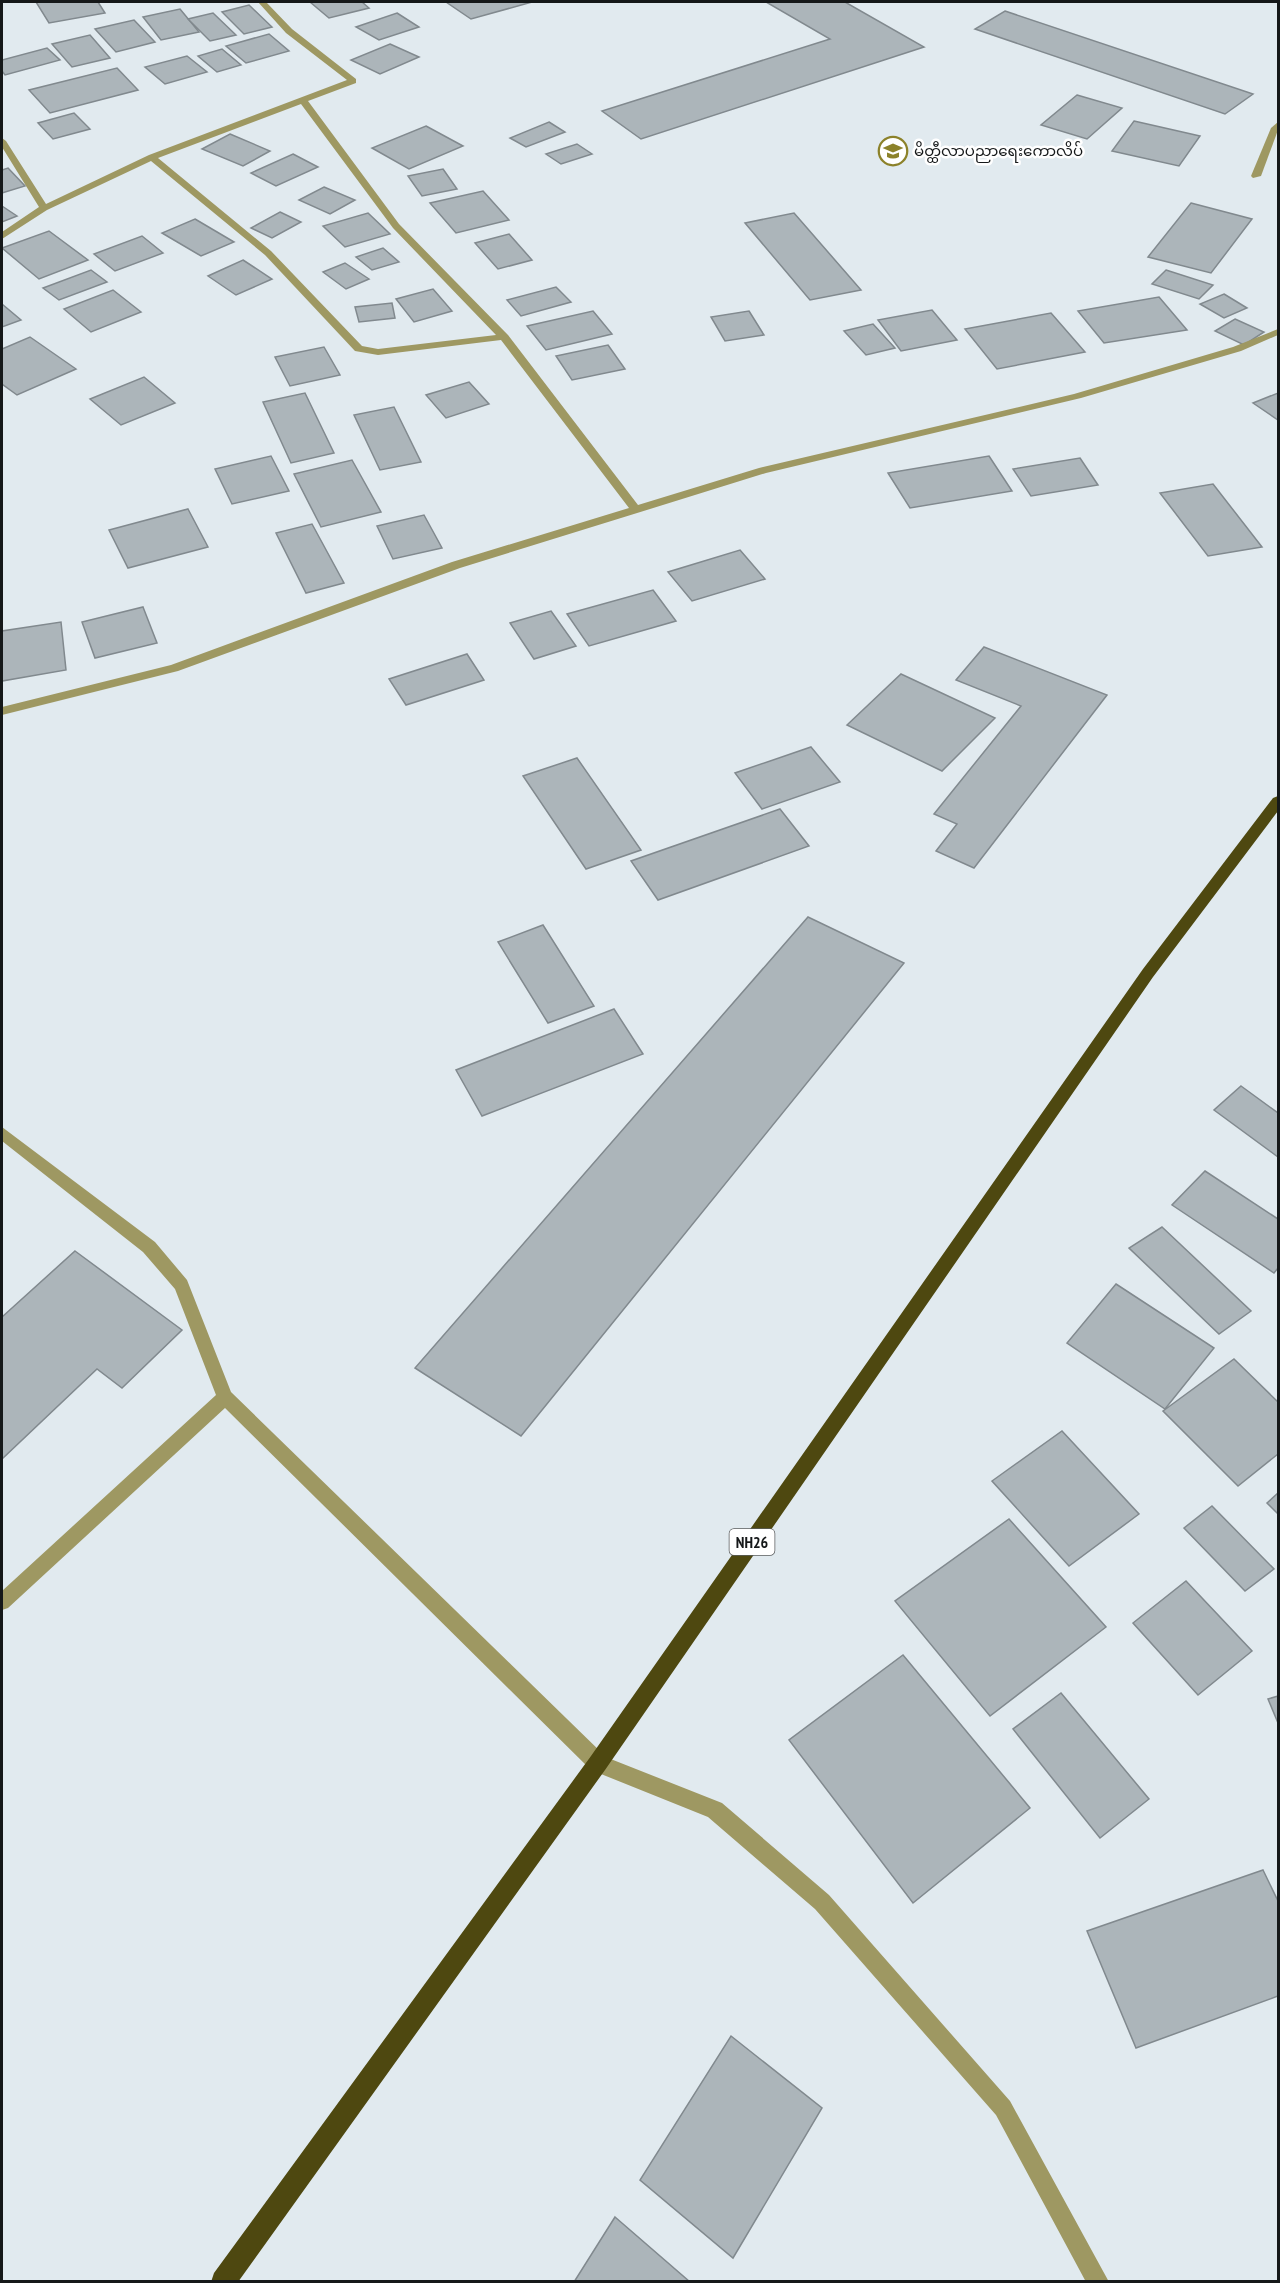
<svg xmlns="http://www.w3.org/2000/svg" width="1280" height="2283" font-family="'PT Sans Narrow','Noto Sans Myanmar',sans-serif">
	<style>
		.building { fill: #acb5ba; stroke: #81898e; stroke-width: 1.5 }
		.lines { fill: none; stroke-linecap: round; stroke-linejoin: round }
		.service { fill: #9e9862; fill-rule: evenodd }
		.minor { fill: #9e9862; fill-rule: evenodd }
		.trunk { fill: #4e4810; fill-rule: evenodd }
		.labels { text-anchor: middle; stroke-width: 5; stroke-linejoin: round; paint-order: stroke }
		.far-poi-label { font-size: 15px; fill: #151819; stroke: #fff; text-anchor: start }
		.shield { fill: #fff; stroke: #5b5d5e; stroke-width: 1.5 }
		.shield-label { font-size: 16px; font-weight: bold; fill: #151819 }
	</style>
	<rect width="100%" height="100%" fill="#e1eaef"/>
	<g class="building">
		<path d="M36 2H98L105 13 49 23Z"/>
		<path d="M310 2H362L369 8 329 18Z"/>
		<path d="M446 2H532L471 19Z"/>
		<path d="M766 2H845L924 47 641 139 602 111 830 39Z"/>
		<path d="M249 5 272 27 244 34 222 12Z"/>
		<path d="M180 9 199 32 161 40 143 17Z"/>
		<path d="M1005 11 1253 94 1225 114 975 29Z"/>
		<path d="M213 13 236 35 210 41 188 19Z"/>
		<path d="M397 13 419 27 379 40 356 27Z"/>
		<path d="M134 20 155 42 116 52 95 29Z"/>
		<path d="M269 34 289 51 246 63 226 46Z"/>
		<path d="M90 35 110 58 72 67 52 44Z"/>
		<path d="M390 44 419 57 380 74 351 60Z"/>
		<path d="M47 48 60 60 5 75 2 71V60Z"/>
		<path d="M222 49 241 65 217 72 198 56Z"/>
		<path d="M187 56 207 72 165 84 145 67Z"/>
		<path d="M117 68 138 90 50 113 29 90Z"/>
		<path d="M1077 95 1122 108 1087 139 1041 125Z"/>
		<path d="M74 113 90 129 53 139 38 123Z"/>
		<path d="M1134 121 1200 136 1179 166 1112 151Z"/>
		<path d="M549 122 565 132 526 147 510 138Z"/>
		<path d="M426 126 463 146 409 169 372 148Z"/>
		<path d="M230 134 270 151 243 166 202 149Z"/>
		<path d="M577 144 592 154 561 164 546 154Z"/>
		<path d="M293 154 318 167 276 186 251 173Z"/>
		<path d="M8 168 25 186 2 193V170Z"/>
		<path d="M443 169 457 189 422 196 408 176Z"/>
		<path d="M324 187 355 200 330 214 299 200Z"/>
		<path d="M483 191 509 220 456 233 430 203Z"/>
		<path d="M1191 203 1252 219 1211 273 1148 257Z"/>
		<path d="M2 206 17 216 2 222Z"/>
		<path d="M280 212 301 222 272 238 251 228Z"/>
		<path d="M368 213 390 234 345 247 323 226Z"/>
		<path d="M794 213 861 290 810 300 745 223Z"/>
		<path d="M195 219 234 242 201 256 162 233Z"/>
		<path d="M49 231 88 260 39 279 2 248Z"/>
		<path d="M509 234 532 260 498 269 475 243Z"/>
		<path d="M142 236 163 253 115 271 94 254Z"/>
		<path d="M383 248 399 262 372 270 356 257Z"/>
		<path d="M243 260 272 279 236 295 208 276Z"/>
		<path d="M345 263 369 279 346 289 323 272Z"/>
		<path d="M91 270 107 282 59 300 43 288Z"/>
		<path d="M1166 270 1213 285 1199 299 1152 284Z"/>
		<path d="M556 287 571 302 521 316 507 300Z"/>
		<path d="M433 289 452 311 414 322 396 299Z"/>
		<path d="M113 290 141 312 91 332 64 309Z"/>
		<path d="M1224 294 1247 308 1224 318 1200 304Z"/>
		<path d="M1159 297 1187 330 1104 343 1078 311Z"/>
		<path d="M392 303 395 318 359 322 355 307Z"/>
		<path d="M2 304 21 320 2 327Z"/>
		<path d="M932 310 957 340 901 351 878 320Z"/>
		<path d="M593 311 612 334 546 350 527 326Z"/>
		<path d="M749 311 764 335 725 341 711 317Z"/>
		<path d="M1051 313 1085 352 997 369 965 329Z"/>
		<path d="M1235 319 1264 332 1244 345 1215 331Z"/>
		<path d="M873 324 895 348 866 355 844 331Z"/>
		<path d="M30 337 76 369 17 395 2 384V349Z"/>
		<path d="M608 345 625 369 572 380 556 356Z"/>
		<path d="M324 347 340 375 290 386 275 357Z"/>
		<path d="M144 377 175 403 121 425 90 399Z"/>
		<path d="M469 382 489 404 446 418 426 395Z"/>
		<path d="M305 393 334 453 291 463 263 402Z"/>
		<path d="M1278 393V420L1253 403Z"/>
		<path d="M394 407 421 462 380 470 354 415Z"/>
		<path d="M271 456 289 491 232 504 215 469Z"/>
		<path d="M989 456 1012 491 910 508 888 473Z"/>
		<path d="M1080 458 1098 485 1031 496 1013 469Z"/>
		<path d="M352 460 381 512 321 527 294 474Z"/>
		<path d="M1213 484 1262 547 1208 556 1160 493Z"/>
		<path d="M188 509 208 547 128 568 109 530Z"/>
		<path d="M424 515 442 548 393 559 377 526Z"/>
		<path d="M312 524 344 583 306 593 276 533Z"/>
		<path d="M740 550 765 579 692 601 668 572Z"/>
		<path d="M653 590 676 621 589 646 567 614Z"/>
		<path d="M143 607 157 643 95 658 82 622Z"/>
		<path d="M551 611 576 646 534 659 510 623Z"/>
		<path d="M61 622 66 670 2 681V631Z"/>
		<path d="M984 647 1107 695 974 868 936 851 957 824 934 814 1021 706 956 680Z"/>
		<path d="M467 654 484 680 406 705 389 679Z"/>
		<path d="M901 674 995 718 942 771 847 725Z"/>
		<path d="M811 747 840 782 762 809 735 773Z"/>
		<path d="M577 758 641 850 586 869 523 776Z"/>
		<path d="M780 809 809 846 658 900 631 861Z"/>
		<path d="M808 917 904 963 521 1436 415 1368Z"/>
		<path d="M543 925 594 1006 548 1023 498 942Z"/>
		<path d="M614 1009 643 1054 482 1116 456 1070Z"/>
		<path d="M1241 1086 1278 1113V1157L1214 1110Z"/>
		<path d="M1205 1171 1278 1219V1268L1274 1273 1172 1205Z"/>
		<path d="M1162 1227 1251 1311 1219 1334 1129 1248Z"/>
		<path d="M75 1251 182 1330 122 1388 97 1369 2 1459V1317Z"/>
		<path d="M1116 1284 1214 1348 1165 1409 1067 1343Z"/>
		<path d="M1234 1359 1278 1402V1454L1238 1486 1163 1411Z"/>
		<path d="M1062 1431 1139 1514 1069 1566 992 1481Z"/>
		<path d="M1278 1493V1514L1267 1503Z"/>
		<path d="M1212 1506 1274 1569 1245 1591 1184 1528Z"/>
		<path d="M1009 1519 1106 1627 990 1716 895 1601Z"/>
		<path d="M1186 1581 1252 1651 1198 1695 1133 1623Z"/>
		<path d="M903 1655 1030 1808 913 1903 789 1740Z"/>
		<path d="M1061 1693 1149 1799 1100 1838 1013 1729Z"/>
		<path d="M1278 1696V1723L1268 1699Z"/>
		<path d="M1263 1870 1278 1901V1996L1136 2048 1087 1931Z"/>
		<path d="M731 2036 822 2108 733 2258 640 2180Z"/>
		<path d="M615 2217 690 2282H574Z"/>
	</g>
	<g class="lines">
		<path class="service" d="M2 1127 155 1242 187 1280 231 1392 605 1756 607 1763 605 1770 598 1772 591 1770 225 1408 8 1608 2 1610V1591L216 1395 175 1289 143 1252 2 1141Z"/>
		<g class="minor">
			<path d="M258 2H266L292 29 356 79V83L308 101 399 224 508 335 638 505 759 468 1074 394 1233 347 1278 329V335L1241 351 1081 398 766 473 460 568 178 671 2 715V707L171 665 452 562 629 508 501 340 378 355 355 351 265 255 151 161 47 210 2 239V232L39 207 2 147V138L6 141 46 204 149 155 347 80 286 33ZM301 104 393 228 496 335 378 349 362 346 271 251 158 158Z"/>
			<path d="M1278 122V130L1261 176 1253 178 1251 176 1271 128Z"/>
			<path d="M598 1754 722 1803 829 1895 1010 2101 1109 2282H1086L996 2115 815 1909 708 1817 591 1770 589 1763 591 1756Z"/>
		</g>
		<path class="trunk" d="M1278 796V811L1153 977 605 1770 238 2282H211L214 2273 591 1756 1143 969 1273 798Z"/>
	</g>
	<defs>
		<g id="university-ring" transform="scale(1.5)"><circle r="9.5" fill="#fff" stroke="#8c822a" stroke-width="1.5"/><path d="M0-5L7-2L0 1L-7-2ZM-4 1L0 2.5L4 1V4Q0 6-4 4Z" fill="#8c822a"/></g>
	</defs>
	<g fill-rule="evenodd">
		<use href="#university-ring" x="893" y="151"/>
	</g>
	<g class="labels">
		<g class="far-poi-label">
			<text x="914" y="156">မိတ္ထီလာပညာရေးကောလိပ်</text>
		</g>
		<rect class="shield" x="729.5" y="1529" width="45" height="26" rx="4.5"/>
		<g class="shield-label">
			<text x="752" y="1548">NH26</text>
		</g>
	</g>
	<rect width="1280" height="2283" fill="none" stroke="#151819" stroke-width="6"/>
</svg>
